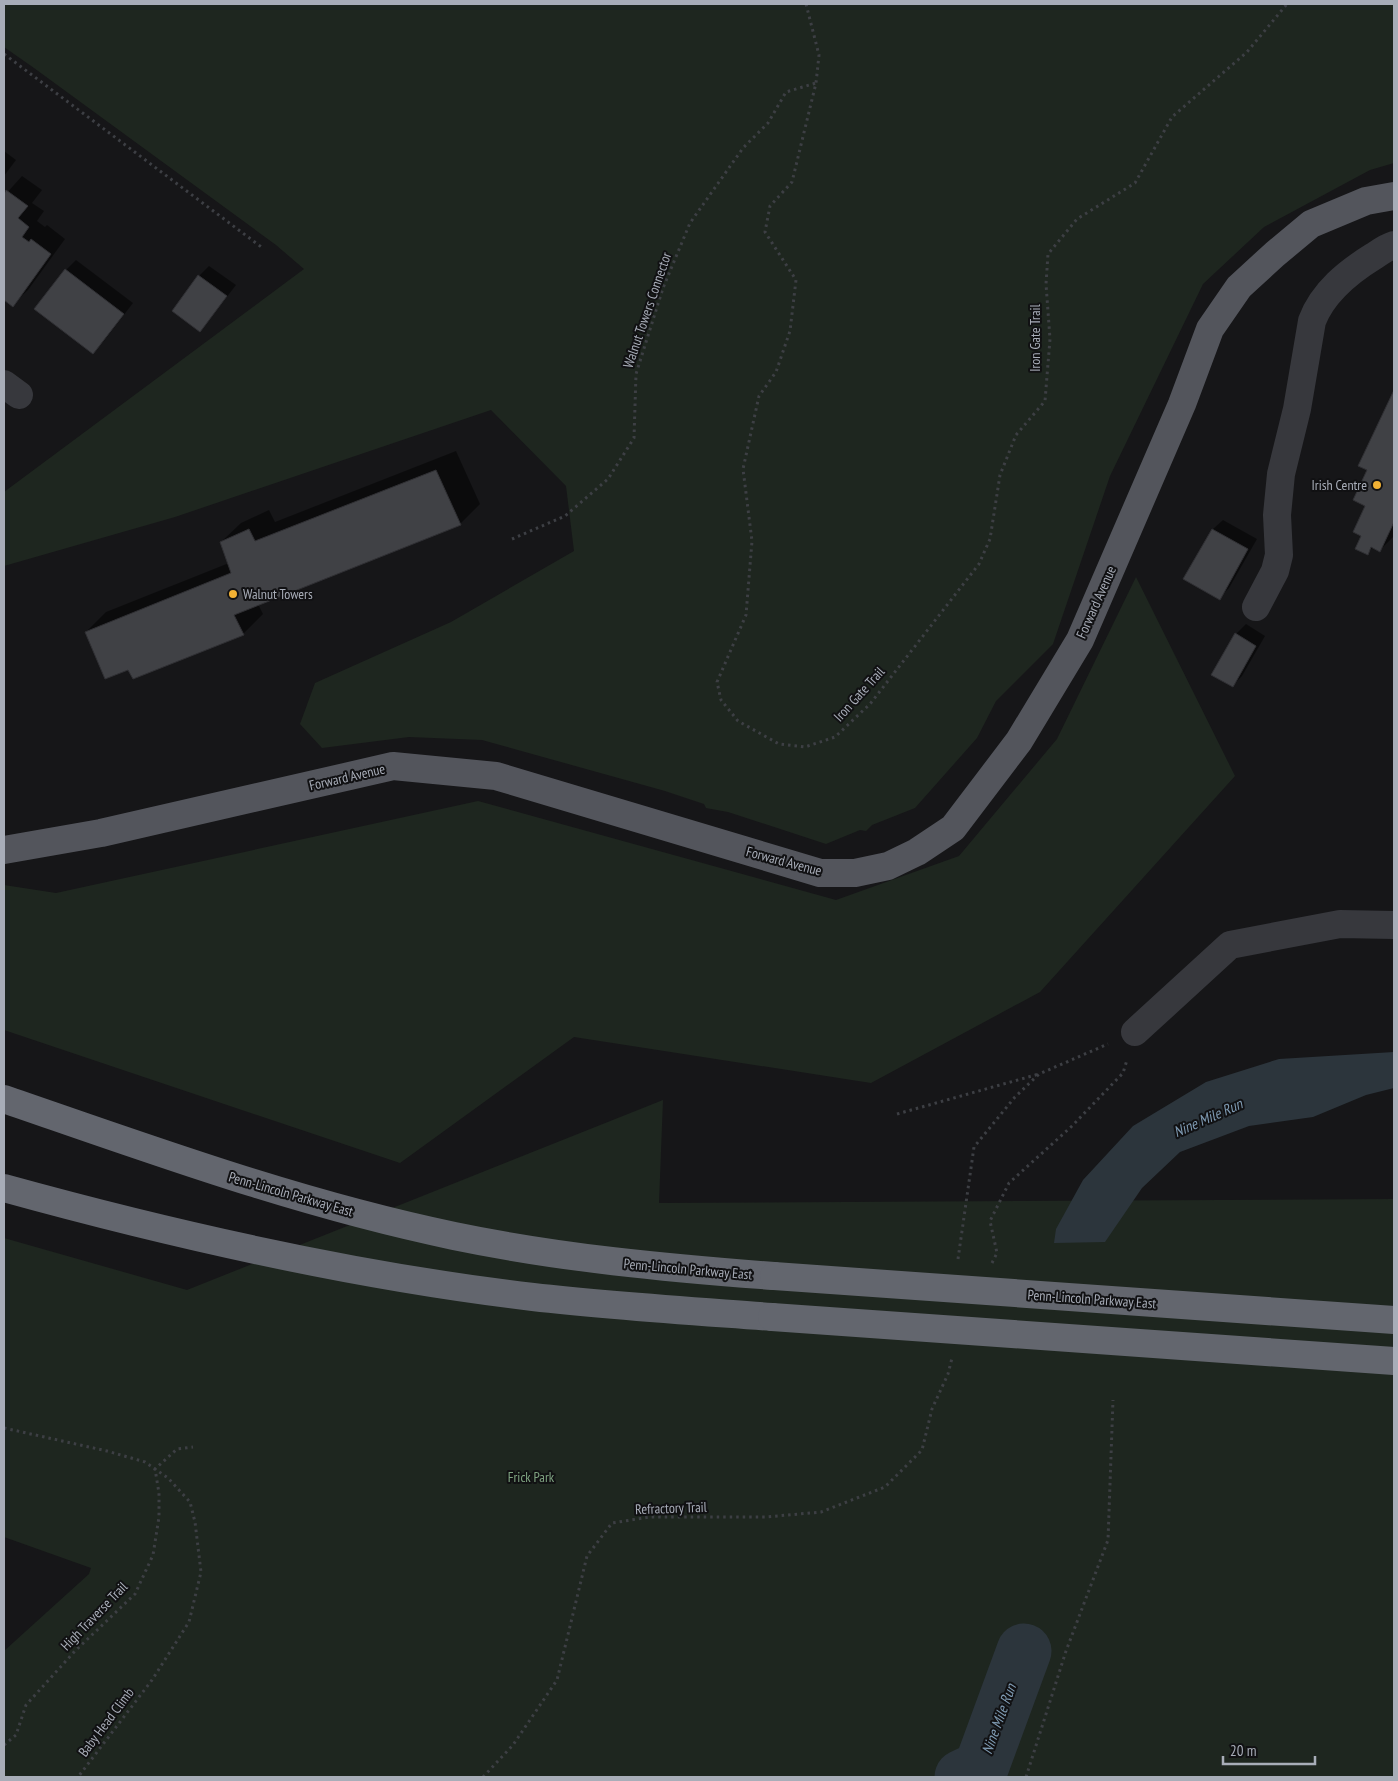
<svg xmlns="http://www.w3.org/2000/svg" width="1398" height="1781" font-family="'PT Sans Narrow',sans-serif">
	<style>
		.green { fill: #1e261f }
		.water { fill: #2c353c }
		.shadow { fill: #0007 }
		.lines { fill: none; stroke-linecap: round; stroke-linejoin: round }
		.river { stroke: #2c353c; stroke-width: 55 }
		.building { fill: #404145; stroke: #303034 }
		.path { stroke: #3d3f44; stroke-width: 3; stroke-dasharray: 2.5 4; stroke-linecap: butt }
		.minor { stroke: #37383d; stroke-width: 28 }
		.major { stroke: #53555c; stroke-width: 28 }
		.highway { stroke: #63666e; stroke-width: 28 }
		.highway-bridge { stroke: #63666e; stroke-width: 28 }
		.poi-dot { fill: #f2b134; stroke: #111113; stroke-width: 2 }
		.labels { text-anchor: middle; stroke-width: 4; stroke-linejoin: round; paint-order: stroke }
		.street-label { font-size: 14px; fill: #a8adb8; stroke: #111113 }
		.poi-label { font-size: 14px; fill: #a8adb8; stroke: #111113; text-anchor: end }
		.park-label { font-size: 14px; fill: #7fa381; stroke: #111113 }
		.water-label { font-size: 15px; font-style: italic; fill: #7f9bb3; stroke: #111113 }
	</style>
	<rect width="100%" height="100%" fill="#161618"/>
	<g class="green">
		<path d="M4 4H1394V163L1370 170 1264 227 1203 284 1110 476 1053 644 996 701 977 738 915 808 872 825 866 831 860 830 826 844 728 812 706 808 704 804 665 791 482 740 409 737 322 748 300 724 315 683 451 622 574 551 566 486 491 410 175 517 4 566V492L304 269 276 245 34 68 4 47Z"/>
		<path d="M1136 577 1235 776 1040 992 871 1083 574 1037 400 1163 4 1030V885L56 893 478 801 836 900 959 856 1057 739Z"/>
		<path d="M663 1100 659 1203 1394 1199V1777H4V1651L89 1574 91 1568 4 1537V1238L187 1290Z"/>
	</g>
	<g class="water">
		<path d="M1394 1052V1088L1366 1095 1313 1117 1249 1126 1180 1152 1142 1188 1105 1242 1054 1243 1056 1229 1083 1180 1133 1126 1206 1082 1279 1059Z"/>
		<path d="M1013 1646 1042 1661 1034 1680 1017 1743 979 1777H937L965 1768 971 1758 986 1705 995 1696Z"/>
	</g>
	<g class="shadow">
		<path d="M4 151 16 160 4 176Z"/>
		<path d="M22 176 42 190 32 203 44 211 37 221 45 227 47 225 65 239 28 290 12 305 4 299V196Z"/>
		<path d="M76 260 133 303 103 342 93 352 66 270Z"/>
		<path d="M209 266 236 285 209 320 199 330 173 310 199 276Z"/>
		<path d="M1394 393V536L1380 550 1373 547 1367 553 1363 536 1367 505 1369 470 1360 466Z"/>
		<path d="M456 451 480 504 460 524 258 604 263 614 243 634 129 668 86 632 106 612 229 563 221 542 241 523 269 510 275 522Z"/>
		<path d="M1223 520 1257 539 1229 588 1219 598 1213 529Z"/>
		<path d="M1246 624 1265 636 1242 676 1232 686 1236 634Z"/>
	</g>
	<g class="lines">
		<path class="river" d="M962 1777 981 1768 1024 1651"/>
	</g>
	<g class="building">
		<path d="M6 190 28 206 18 218 29 227 22 237 29 242 31 239 51 254 13 307 4 300V194Z"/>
		<path d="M65 269 124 314 93 354 34 309Z"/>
		<path d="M198 275 227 296 200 332 172 311Z"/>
		<path d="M1394 390V522L1380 552 1371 547 1368 555 1355 549 1361 536 1353 532 1365 506 1353 500 1367 470 1358 466Z"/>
		<path d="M436 470 461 525 234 615 244 635 133 679 128 670 105 679 85 632 231 573 220 542 249 529 255 541Z"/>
		<path d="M1212 529 1248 549 1220 600 1183 579Z"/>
		<path d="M1235 633 1256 646 1233 687 1211 675Z"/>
	</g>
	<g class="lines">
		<g class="path">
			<path d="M806 4 819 55 816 83 792 182 770 206 765 232 796 280 790 331 776 372 759 396 743 469 752 541 746 615 717 682 721 700 738 721 779 744 805 747 835 737 870 704 979 564 990 539 1000 475 1016 435 1045 401 1050 339 1046 284 1048 254 1077 219 1135 183 1172 117 1247 52 1287 4"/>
			<path d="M4 54 264 249"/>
			<path d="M512 539 565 516 608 479 634 438 636 374 663 288 690 223 743 148 768 123 786 92 816 83"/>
			<path d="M897 1114 1039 1074"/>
			<path d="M958 1259 974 1147 1015 1097 1039 1074 1108 1044"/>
			<path d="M992 1263 997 1253 990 1221 1009 1183 1072 1126 1123 1073 1127 1060"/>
			<path d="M4 1428 107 1451 145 1462 168 1478 190 1502 195 1522 201 1572 189 1622 152 1680 78 1777"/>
			<path d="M4 1745 16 1735 26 1705 75 1651 135 1594 153 1555 159 1517V1493L155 1469 177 1449 193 1447"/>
			<path d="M483 1777 513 1745 557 1680 587 1556 612 1523 650 1517H766L821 1512 885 1487 922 1450 932 1409 948 1374 952 1358"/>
			<path d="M1026 1777 1066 1651 1108 1540 1113 1400"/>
		</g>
		<g class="minor">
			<path d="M4 384 19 395"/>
			<path d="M1256 607 1275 571 1279 555 1277 515 1281 474 1297 409 1312 321C1323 292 1348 272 1374 256 1380 252 1387 247 1394 245"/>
			<path d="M1135 1032 1230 945 1340 924 1394 925"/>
		</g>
		<path class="major" d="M4 850 101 833 393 766 496 776 820 873H855L888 866 917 852 953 828 1019 741 1080 640 1182 404 1210 329 1239 287 1275 254 1311 224 1366 201 1394 196"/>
		<g class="highway">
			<path d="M4 1099C152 1150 300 1204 454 1236 560 1258 667 1268 774 1276"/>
			<path d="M4 1188C178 1236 354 1276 533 1297 612 1306 692 1311 772 1317"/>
		</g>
		<g class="highway-bridge">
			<path d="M774 1276 1394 1320"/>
			<path d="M772 1317 1394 1361"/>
		</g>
	</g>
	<g class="poi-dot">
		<circle cx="1377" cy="485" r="5"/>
		<circle cx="233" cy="594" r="5"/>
	</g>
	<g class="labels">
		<g class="street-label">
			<text transform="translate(647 310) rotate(-71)" y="5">Walnut Towers Connector</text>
			<text transform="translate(1035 338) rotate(-90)" y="5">Iron Gate Trail</text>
			<text transform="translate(1096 602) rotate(-66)" y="5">Forward Avenue</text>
			<text transform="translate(859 694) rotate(-48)" y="5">Iron Gate Trail</text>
			<text transform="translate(347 777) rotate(-13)" y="5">Forward Avenue</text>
			<text transform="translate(784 861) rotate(15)" y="5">Forward Avenue</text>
			<text transform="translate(291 1194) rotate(16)" y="5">Penn-Lincoln Parkway East</text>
			<text transform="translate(688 1269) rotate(5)" y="5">Penn-Lincoln Parkway East</text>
			<text transform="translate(1092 1299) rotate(4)" y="5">Penn-Lincoln Parkway East</text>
			<text transform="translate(671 1508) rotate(-2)" y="5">Refractory Trail</text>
			<text transform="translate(94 1616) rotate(-46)" y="5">High Traverse Trail</text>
			<text transform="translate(106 1722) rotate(-53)" y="5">Baby Head Climb</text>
		</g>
		<g class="poi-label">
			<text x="1367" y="490">Irish Centre</text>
			<text x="243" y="599" text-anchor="start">Walnut Towers</text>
		</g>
		<g class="park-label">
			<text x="531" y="1482">Frick Park</text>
		</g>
		<g class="water-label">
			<text transform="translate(1208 1118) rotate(-24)" y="5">Nine Mile Run</text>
			<text transform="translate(999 1719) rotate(-70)" y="5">Nine Mile Run</text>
		</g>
	</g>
	<rect width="1398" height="1781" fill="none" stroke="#a8adb8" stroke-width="10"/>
	<path d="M1223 1756v8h92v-8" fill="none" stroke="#a8adb8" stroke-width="2.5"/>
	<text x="1230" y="1756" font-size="15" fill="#a8adb8" stroke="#111113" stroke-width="4" paint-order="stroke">20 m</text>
</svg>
